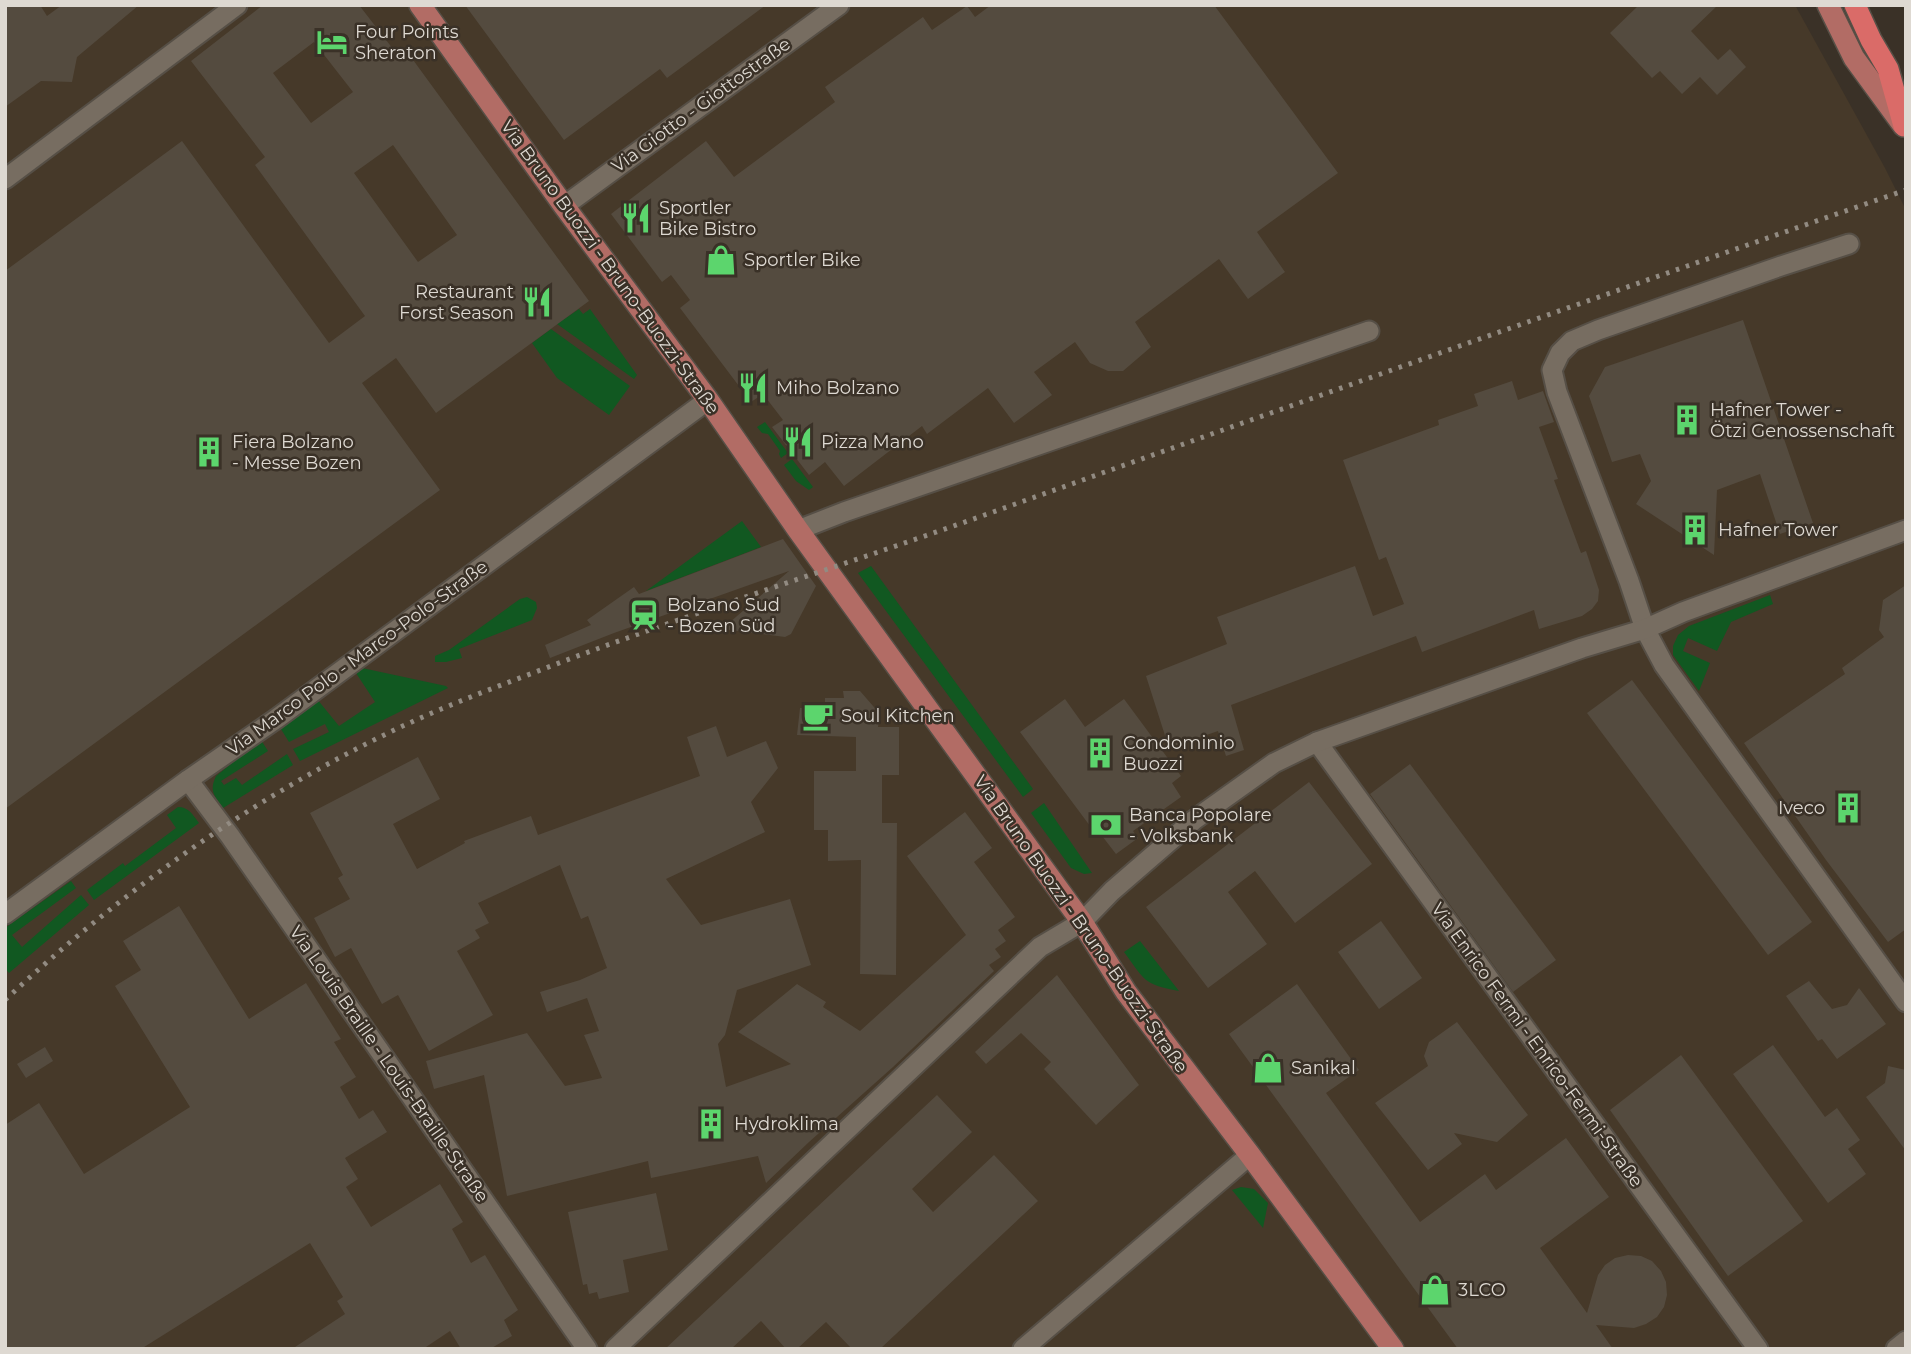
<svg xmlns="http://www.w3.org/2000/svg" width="1911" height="1354" font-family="Montserrat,sans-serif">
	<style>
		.built { fill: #463929 }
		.green { fill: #115821 }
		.building { fill: #544b3f; fill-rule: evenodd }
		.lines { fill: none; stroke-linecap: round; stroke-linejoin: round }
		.minor-casing { stroke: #564f46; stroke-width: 23 }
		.major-casing { stroke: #564f46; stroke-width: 24 }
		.highway-casing { stroke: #564f46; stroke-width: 24 }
		.minor { stroke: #776d61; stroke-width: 19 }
		.major { stroke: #b26c65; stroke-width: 21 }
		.highway { stroke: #da6b68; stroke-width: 21 }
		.rail { stroke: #928b82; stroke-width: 5; stroke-dasharray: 3.5 7; stroke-linecap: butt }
		.labels { text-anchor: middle; stroke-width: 5; stroke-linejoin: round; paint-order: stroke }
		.poi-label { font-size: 18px; fill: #ded9d2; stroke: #3a3127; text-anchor: start }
		.street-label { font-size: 18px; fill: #ded9d2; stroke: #3a3127 }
	</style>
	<rect width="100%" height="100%" fill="#3a3127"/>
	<path class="built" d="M5 5H1795L1885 168 1906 210V1349H5Z"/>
	<g class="green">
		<path d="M579 309 583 314 590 309 637 375 634 379 557 324Z"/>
		<path d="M551 329 630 386 609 415 557 378 532 343Z"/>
		<path d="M765 422 788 453 781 458 779 454 780 451 768 434 762 433 757 427Z"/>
		<path d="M792 459 813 487 809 490 796 481 784 465Z"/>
		<path d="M742 521 761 547 646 591Z"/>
		<path d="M871 566 1033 789 1023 797 858 573Z"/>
		<path d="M1770 595 1773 604 1731 622 1717 651 1688 638 1683 651 1710 663 1699 691 1673 655V646L1678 635 1689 626Z"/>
		<path d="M527 597 536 602 537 608 532 620 459 649 462 658 446 662H435V656L449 650 520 599Z"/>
		<path d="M362 668 446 686 448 688 300 761 293 749 329 732 325 724 289 742 279 726 317 699 339 726 375 702 356 673Z"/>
		<path d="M261 740 268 751 221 781 224 785 236 778 242 785 287 754 293 765 223 808C214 795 209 791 216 776Z"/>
		<path d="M1044 803 1092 873 1084 874 1071 868 1031 813Z"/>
		<path d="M178 807C189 807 193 815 199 823L94 900 87 890 123 863 125 866 176 828 167 815Z"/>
		<path d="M71 881 76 888 12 935 22 947 81 895 89 905 9 973 5 968V928Z"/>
		<path d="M1140 941 1179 991C1142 984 1145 980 1124 952Z"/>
		<path d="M1241 1187 1254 1189 1268 1203 1263 1228 1232 1190Z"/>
	</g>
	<g class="building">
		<path d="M5 5H40L47 16 62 5H139L77 57 72 82 41 81 5 107Z"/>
		<path d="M263 5H359L400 58 408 53 589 301 436 413 396 358 362 383 440 490 5 809V271L182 141 329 343 365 316 255 165 265 157 191 61ZM314 42 353 92 311 123 273 73ZM393 145 457 235 418 262 354 173Z"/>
		<path d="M465 5H766L667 78 660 69 564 140Z"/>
		<path d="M991 5H1214L1338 173 1257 232 1285 272 1248 299 1219 259 1135 322 1151 347 1123 371H1108L1090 363 1075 342 1034 372 1052 395 1014 423 988 388 927 434 922 426 844 486 825 462 809 475 772 427 783 420 763 394 751 402 680 308 690 300 671 275 662 282 611 214 706 141 734 177 835 102 825 87 923 17 932 30 967 6 975 17Z"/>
		<path d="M1639 5H1718L1691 31 1718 60 1730 49 1746 67 1717 95 1700 77 1682 94 1660 71 1652 78 1610 33Z"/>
		<path d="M1743 320 1813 523 1780 534 1760 474 1717 490 1714 555 1636 504 1651 481 1640 454 1612 462 1589 396 1605 367Z"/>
		<path d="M1512 381 1518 400 1543 391 1554 422 1539 427 1558 479 1554 480 1581 553 1586 551 1599 590 1598 601 1592 609 1582 616 1539 629 1534 610 1422 652 1416 636 1231 705 1244 750 1226 756 1218 731 1169 748 1146 676 1227 644 1217 617 1355 566 1373 616 1404 604 1386 557 1379 560 1343 460 1439 425 1438 420 1478 406 1474 394Z"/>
		<path d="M783 539 816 586 791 634 785 637 722 629 789 571 614 633 550 658 545 645 591 625 587 620 634 587 639 594Z"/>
		<path d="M1906 585V929L1888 942 1826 860 1744 743 1845 674 1842 668 1884 637 1879 630 1883 600Z"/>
		<path d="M1632 680 1812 922 1768 955 1587 713Z"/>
		<path d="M843 691H860L880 714 878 727H899V775H882V823H897L896 975 860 974 861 860 828 861V830H814V771H856V737L797 735 800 708H825V698H844Z"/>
		<path d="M1065 699 1085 727 1124 699 1181 776 1172 783 1181 797 1133 831 1138 838 1116 854 1099 832 1096 834 1020 732Z"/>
		<path d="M716 726 727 757 766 741 778 768 751 802 765 832 666 879 701 925 790 899 811 965 737 990 725 1035 718 1044 726 1087 791 1064 738 1032 797 984 826 1002 823 1007 860 1031 966 935 907 856 965 812 992 848 974 862 1015 917 998 930 1006 941 995 949 1001 957 989 965 994 971 893 1067 809 1142 766 1183 758 1156 651 1178 648 1161 507 1196 484 1075 434 1089 426 1061 527 1033 565 1086 602 1078 584 1035 599 1031 587 998 547 1012 540 992 580 980 607 968 588 916 581 919 560 865 478 903 489 923 475 930 480 938 457 951 493 1015 429 1051 398 995 382 1004 351 948 335 957 314 918 350 899 338 878 343 875 310 813 418 757 440 799 393 824 417 869 465 843 464 841 531 816 538 835 700 776 687 737Z"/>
		<path d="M1410 764 1556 960 1513 992 1370 794Z"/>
		<path d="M1309 782 1372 864 1295 923 1255 871 1228 892 1267 944 1208 988 1146 907Z"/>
		<path d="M179 906 249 1019 306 983 341 1039 334 1042 356 1077 340 1087 359 1119 373 1110 387 1132 345 1158 358 1179 346 1187 371 1227 440 1184 463 1222 452 1229 471 1263 485 1255 518 1310 504 1320 512 1336 490 1349H461L450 1331 423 1349H292L345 1314 337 1301 343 1297 310 1243 141 1349H5V1125L39 1103 84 1174 190 1107 115 986 141 970 123 941Z"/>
		<path d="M1381 921 1422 978 1379 1009 1338 952Z"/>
		<path d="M1057 975 1139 1085 1096 1125 1044 1069 1051 1062 1021 1033 986 1064 975 1052Z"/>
		<path d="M1809 981 1832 1009 1847 1005 1859 988 1886 1024 1837 1059 1822 1039 1818 1041 1786 996Z"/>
		<path d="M1297 984 1359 1070 1326 1093 1420 1222 1485 1174 1496 1190 1566 1138 1609 1197 1540 1248 1587 1313 1598 1275 1605 1265 1615 1258 1628 1255 1641 1256 1652 1261 1661 1271 1666 1282 1667 1295 1664 1307 1657 1317 1646 1324 1634 1328 1596 1325 1613 1349H1458L1229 1034Z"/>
		<path d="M1457 1022 1528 1115 1497 1142 1454 1133 1462 1144 1428 1170 1375 1103 1428 1066 1424 1056 1429 1042Z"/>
		<path d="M1773 1045 1825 1117 1837 1108 1860 1140 1848 1149 1866 1174 1828 1203 1733 1074Z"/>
		<path d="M45 1047 53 1061 26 1078 17 1064Z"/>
		<path d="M1681 1055 1803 1221 1728 1276 1610 1110Z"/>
		<path d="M1888 1066 1906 1070V1151L1866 1097 1885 1083Z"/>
		<path d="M937 1095 972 1132 912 1189 933 1212 994 1155 1038 1201 880 1349H852L826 1322 797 1349H786L761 1321 731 1349H665Z"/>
		<path d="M656 1193 668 1250 623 1260 629 1292 599 1299 597 1292 589 1294 587 1284 583 1285 568 1212Z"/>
	</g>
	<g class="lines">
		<g class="minor-casing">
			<g id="minor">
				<path d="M5 179 237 5"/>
				<path d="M564 206 839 5"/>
				<path d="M1849 244 1781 266 1598 330 1572 341 1560 353 1552 370 1557 392 1629 581 1645 629 1664 665 1906 1002"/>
				<path d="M798 530 844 512 1369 331"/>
				<path d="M1317 742 1758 1349"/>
				<path d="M188 780 230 836 587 1349"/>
				<path d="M5 914 188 780 276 719 708 400"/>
				<path d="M615 1349 1040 947 1082 922 1112 891 1194 820 1274 763 1317 742 1582 648 1645 629 1683 612 1906 530"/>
				<path d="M1023 1349 1250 1155"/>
				<path d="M1896 1349 1906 1341"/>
			</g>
		</g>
		<g class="major-casing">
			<g id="major">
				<path d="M420 5 564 206 708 400 798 530 1082 922 1126 992 1250 1155 1393 1349"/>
				<path d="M1828 5 1854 58 1903 125"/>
			</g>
		</g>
		<g class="highway-casing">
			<path id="highway" d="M1855 5 1871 40 1888 69 1904 126"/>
		</g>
		<use href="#minor" class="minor"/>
		<use href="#major" class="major"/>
		<use href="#highway" class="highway"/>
		<path class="rail" d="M5 1000C118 895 242 805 380 737 440 707 502 685 564 661 701 610 841 566 979 517 1287 407 1596 297 1906 190"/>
	</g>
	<defs>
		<g id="hotel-bare" transform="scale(2.415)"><path d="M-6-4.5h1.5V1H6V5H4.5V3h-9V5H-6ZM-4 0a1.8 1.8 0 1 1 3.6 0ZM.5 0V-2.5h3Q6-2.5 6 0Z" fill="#5cd56d" stroke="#3a3127" stroke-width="2.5" paint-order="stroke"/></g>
		<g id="restaurant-bare" transform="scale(2.415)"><path d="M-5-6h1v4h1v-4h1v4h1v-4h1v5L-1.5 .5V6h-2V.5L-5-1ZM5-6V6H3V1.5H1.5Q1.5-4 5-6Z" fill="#5cd56d" stroke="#3a3127" stroke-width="2.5" paint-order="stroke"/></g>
		<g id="shop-bare" transform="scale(2.415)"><path d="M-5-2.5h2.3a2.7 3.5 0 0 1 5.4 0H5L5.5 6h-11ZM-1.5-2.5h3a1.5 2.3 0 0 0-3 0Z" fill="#5cd56d" stroke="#3a3127" stroke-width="2.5" paint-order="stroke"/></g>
		<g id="building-bare" transform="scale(2.415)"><path d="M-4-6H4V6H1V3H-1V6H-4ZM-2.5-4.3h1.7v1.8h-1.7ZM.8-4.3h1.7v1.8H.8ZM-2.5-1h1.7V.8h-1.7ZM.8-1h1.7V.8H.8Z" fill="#5cd56d" stroke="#3a3127" stroke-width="2.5" paint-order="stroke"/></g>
		<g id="station-bare" transform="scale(2.415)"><path d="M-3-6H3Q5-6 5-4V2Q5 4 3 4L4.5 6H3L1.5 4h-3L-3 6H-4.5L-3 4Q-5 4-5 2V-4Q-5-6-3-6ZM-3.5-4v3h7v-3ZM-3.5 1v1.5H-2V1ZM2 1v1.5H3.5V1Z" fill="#5cd56d" stroke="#3a3127" stroke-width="2.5" paint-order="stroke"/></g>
		<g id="cafe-bare" transform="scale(2.415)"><path d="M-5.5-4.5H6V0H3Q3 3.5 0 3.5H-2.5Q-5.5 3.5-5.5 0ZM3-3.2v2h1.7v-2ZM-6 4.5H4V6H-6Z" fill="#5cd56d" stroke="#3a3127" stroke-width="2.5" paint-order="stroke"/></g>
		<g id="bank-bare" transform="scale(2.415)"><path d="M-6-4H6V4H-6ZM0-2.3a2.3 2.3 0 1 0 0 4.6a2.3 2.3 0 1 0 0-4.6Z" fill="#5cd56d" stroke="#3a3127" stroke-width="2.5" paint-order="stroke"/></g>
	</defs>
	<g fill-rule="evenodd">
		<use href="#hotel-bare" x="332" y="42"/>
		<use href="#restaurant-bare" x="636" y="218"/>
		<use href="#shop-bare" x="721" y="260"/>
		<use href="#restaurant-bare" x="537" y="302"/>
		<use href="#restaurant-bare" x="753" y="388"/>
		<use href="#building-bare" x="1687" y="420"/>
		<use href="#restaurant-bare" x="798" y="442"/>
		<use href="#building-bare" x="209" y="452"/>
		<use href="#building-bare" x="1695" y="530"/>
		<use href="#station-bare" x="644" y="615"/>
		<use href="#cafe-bare" x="818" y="716"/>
		<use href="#building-bare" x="1100" y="753"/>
		<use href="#building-bare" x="1848" y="808"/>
		<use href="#bank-bare" x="1106" y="825"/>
		<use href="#shop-bare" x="1268" y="1068"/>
		<use href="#building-bare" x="711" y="1124"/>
		<use href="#shop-bare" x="1435" y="1290"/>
	</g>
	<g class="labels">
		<g class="poi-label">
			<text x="355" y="38">Four Points<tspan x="355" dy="21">Sheraton</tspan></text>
			<text x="659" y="214">Sportler<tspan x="659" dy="21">Bike Bistro</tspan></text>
			<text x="744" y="266">Sportler Bike</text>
			<text x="514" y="298" text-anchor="end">Restaurant<tspan x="514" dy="21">Forst Season</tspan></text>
			<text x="776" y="394">Miho Bolzano</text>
			<text x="1710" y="416">Hafner Tower -<tspan x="1710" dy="21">Ötzi Genossenschaft</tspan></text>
			<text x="232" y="448">Fiera Bolzano<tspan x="232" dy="21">- Messe Bozen</tspan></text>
			<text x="821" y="448">Pizza Mano</text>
			<text x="1718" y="536">Hafner Tower</text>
			<text x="667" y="611">Bolzano Sud<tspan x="667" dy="21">- Bozen Süd</tspan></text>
			<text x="841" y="722">Soul Kitchen</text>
			<text x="1123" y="749">Condominio<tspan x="1123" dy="21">Buozzi</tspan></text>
			<text x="1825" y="814" text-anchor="end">Iveco</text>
			<text x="1129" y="821">Banca Popolare<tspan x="1129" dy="21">- Volksbank</tspan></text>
			<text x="1291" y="1074">Sanikal</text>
			<text x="734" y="1130">Hydroklima</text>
			<text x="1458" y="1296">3LCO</text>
		</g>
		<g class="street-label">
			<text transform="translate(701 105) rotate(-36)" y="6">Via Giotto - Giottostraße</text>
			<text transform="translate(610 267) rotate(54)" y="6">Via Bruno Buozzi - Bruno-Buozzi-Straße</text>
			<text transform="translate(357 658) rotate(-36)" y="6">Via Marco Polo - Marco-Polo-Straße</text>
			<text transform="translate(1081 924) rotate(55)" y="6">Via Bruno Buozzi - Bruno-Buozzi-Straße</text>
			<text transform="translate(1537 1045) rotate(54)" y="6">Via Enrico Fermi - Enrico-Fermi-Straße</text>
			<text transform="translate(389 1064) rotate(55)" y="6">Via Louis Braille - Louis-Braille-Straße</text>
		</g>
	</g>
	<rect width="1911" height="1354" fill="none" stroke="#ded9d2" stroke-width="14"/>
</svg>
